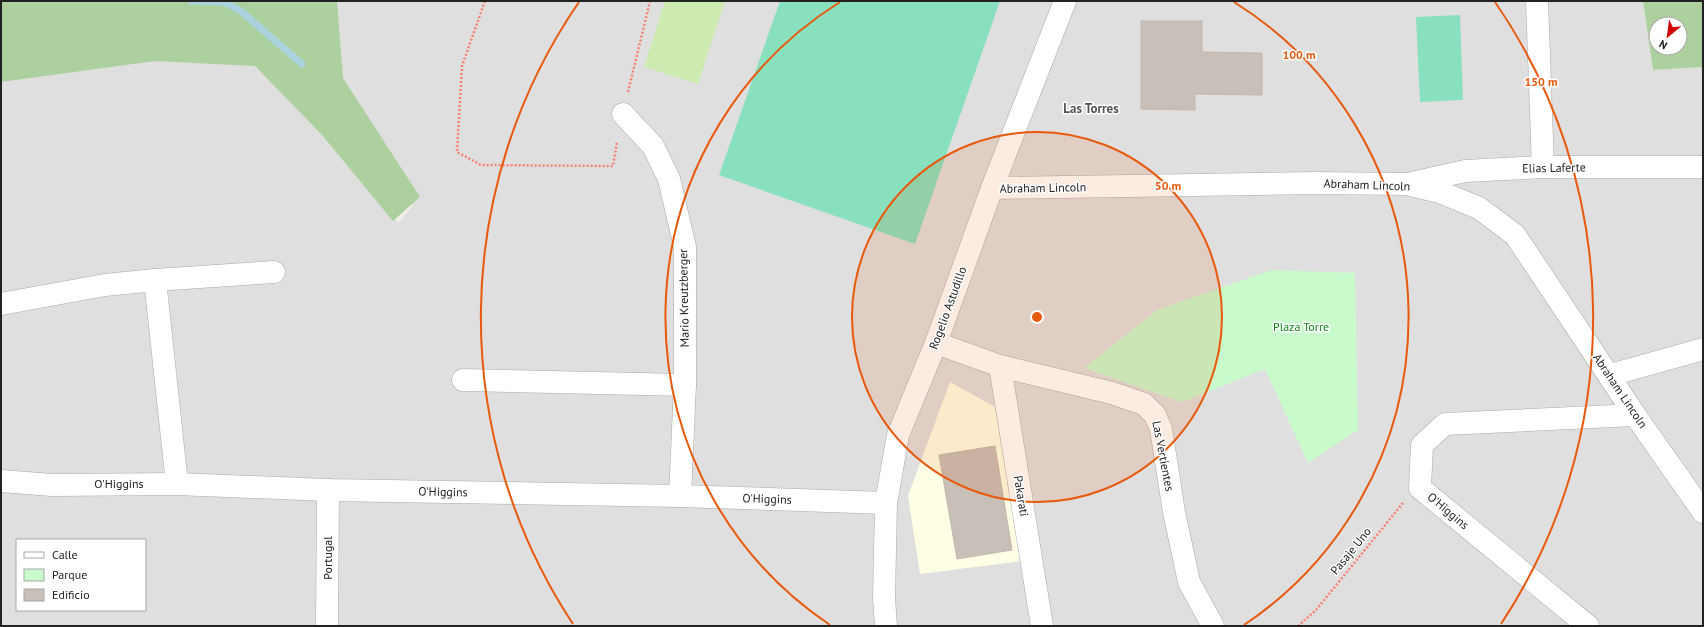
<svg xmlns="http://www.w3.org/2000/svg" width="1704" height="627" font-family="'PT Sans',sans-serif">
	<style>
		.residential { fill: #e0dfdf; fill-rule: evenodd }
		.education { fill: #ffffe5 }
		.grass { fill: #cdebb0 }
		.forest { fill: #add19e; fill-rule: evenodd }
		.park { fill: #c8facc }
		.pitch { fill: #88e0be }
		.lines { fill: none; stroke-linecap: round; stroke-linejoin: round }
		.stream { stroke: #aad3df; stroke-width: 7 }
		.building { fill: #c7bfb8; stroke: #c4b6ab }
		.minor-casing { stroke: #a9a9a9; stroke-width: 23 }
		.path { stroke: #fa8072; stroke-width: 2.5; stroke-dasharray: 2 2; stroke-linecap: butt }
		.minor { stroke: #fff; stroke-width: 22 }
		.ring { fill: none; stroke: #e8590c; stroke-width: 2 }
		.labels { text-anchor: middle; stroke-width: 3; stroke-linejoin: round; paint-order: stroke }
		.street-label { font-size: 12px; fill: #222; stroke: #fff }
		.park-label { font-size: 12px; fill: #0c8416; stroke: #fff }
		.neighbourhood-label { font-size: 13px; font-weight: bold; fill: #555; stroke: #fff }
		.centre { fill: #e8590c; stroke: #fff; stroke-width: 2 }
		.ring-label { font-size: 12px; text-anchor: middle; font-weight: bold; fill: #e8590c; stroke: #fff; stroke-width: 3; stroke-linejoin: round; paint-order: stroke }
	</style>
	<rect width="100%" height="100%" fill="#f2efe9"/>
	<path class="residential" d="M327 1H1643L1653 70 1703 67V626H1V73L159 52 256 65 330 129 398 223 413 206 333 80ZM17 540H145V610H17Z"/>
	<path class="education" d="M950 382 995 407 1021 561 920 574 908 496Z"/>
	<path class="grass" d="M665 1H725L698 84 644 67Z"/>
	<g class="forest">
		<path d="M1 1H337L343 78 420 197 393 221 322 135 255 66 155 61 1 82Z"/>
		<path d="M1643 1H1703V67L1653 70ZM1656 24H1680V48H1656Z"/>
	</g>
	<path class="park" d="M1272 270 1355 273 1358 430 1308 463 1265 369 1182 402 1084 368 1157 310Z"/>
	<g class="pitch">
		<path d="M780 1H1000L915 244 719 175Z"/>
		<path d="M1460 15 1463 100 1420 102 1416 17Z"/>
	</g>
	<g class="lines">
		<path class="stream" d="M191 1 224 2 242 12 302 64"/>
	</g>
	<g class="building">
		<path d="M1141 21H1202V52L1262 53V95L1195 94V110L1141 109Z"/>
		<path d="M995 446 1012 550 957 559 939 455Z"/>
	</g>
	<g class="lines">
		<g class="minor-casing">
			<g id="minor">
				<path d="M1537 1 1543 167"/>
				<path d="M623 114 653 146 669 179 685 247V385L680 496"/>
				<path d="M1412 183 1465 171 1543 167H1703"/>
				<path d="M992 188 1314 183 1406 184 1440 192 1479 208 1515 235 1635 415 1703 512"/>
				<path d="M155 280 177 484"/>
				<path d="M1 304 105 285 155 280 274 272"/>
				<path d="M936 343 1000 366 1112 393 1144 404 1155 415 1161 429 1174 512 1189 582 1213 626"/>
				<path d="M1000 366 1042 626"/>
				<path d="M1610 375 1703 349"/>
				<path d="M463 380 685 385"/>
				<path d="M1 481 52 485 177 484 328 490 680 496 886 503"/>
				<path d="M327 626 328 490"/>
				<path d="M886 626 884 598 886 503 898 435 936 343 992 188 1065 1"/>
				<path d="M1588 626 1420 488 1422 445 1445 424 1635 415"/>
			</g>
		</g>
		<g class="path">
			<path d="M485 1 462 66 457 152 481 165 613 166 617 142"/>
			<path d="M628 92 650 1"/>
			<path d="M1298 626 1316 610 1403 503"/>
		</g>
		<use href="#minor" class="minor"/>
	</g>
	<circle cx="1037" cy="317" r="185" fill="#e8590c" fill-opacity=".12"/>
	<g class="ring">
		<circle cx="1037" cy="317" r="185"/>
		<path d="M830 625A371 371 0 0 1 840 2M1234 2A371 371 0 0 1 1244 625"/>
		<path d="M573 624A556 556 0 0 1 579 2M1495 2A556 556 0 0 1 1501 624"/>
	</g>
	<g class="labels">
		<g class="street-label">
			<text transform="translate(1554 168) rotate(-1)" y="4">Elias Laferte</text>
			<text transform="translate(1367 185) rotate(2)" y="4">Abraham Lincoln</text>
			<text transform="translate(1043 188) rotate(-1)" y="4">Abraham Lincoln</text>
			<text transform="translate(684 298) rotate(-91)" y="4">Mario Kreutzberger</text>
			<text transform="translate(948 308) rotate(-70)" y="4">Rogelio Astudillo</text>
			<text transform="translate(1620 391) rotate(56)" y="4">Abraham Lincoln</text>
			<text transform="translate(1163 456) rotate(79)" y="4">Las Vertientes</text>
			<text x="119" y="488">O'Higgins</text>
			<text transform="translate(443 492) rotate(1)" y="4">O'Higgins</text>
			<text transform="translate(1021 496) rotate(81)" y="4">Pakarati</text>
			<text transform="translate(767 499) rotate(2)" y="4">O'Higgins</text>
			<text transform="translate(1448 511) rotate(40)" y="4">O'Higgins</text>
			<text transform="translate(1351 551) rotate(-51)" y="4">Pasaje Uno</text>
			<text transform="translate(328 558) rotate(-90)" y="4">Portugal</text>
		</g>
		<g class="park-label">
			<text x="1301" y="331">Plaza Torre</text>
		</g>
		<g class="neighbourhood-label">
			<text x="1091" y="113">Las Torres</text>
		</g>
	</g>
	<circle cx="1037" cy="317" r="6" class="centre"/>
	<g class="ring-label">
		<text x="1299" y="59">100 m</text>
		<text x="1541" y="86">150 m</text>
		<text x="1168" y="190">50 m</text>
	</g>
	<rect width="1704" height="627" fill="none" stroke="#222222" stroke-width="4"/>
	<rect x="16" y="539" width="130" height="72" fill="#ffffff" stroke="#a7a7a7"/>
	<rect x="24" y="552" width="20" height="6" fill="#ffffff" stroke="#a7a7a7"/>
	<text x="52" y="559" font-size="12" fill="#222222">Calle</text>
	<rect x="24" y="569" width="20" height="12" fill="#c8facc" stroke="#a7a7a7"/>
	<text x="52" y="579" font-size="12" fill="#222222">Parque</text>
	<rect x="24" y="589" width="20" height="12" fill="#c7bfb8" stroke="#a7a7a7"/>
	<text x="52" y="599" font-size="12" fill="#222222">Edificio</text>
	<g transform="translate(1668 36) rotate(209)"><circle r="19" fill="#ffffff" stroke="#a7a7a7"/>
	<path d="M0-3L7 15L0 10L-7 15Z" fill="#d40000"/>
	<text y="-6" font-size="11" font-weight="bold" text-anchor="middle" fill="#222222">N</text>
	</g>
</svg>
